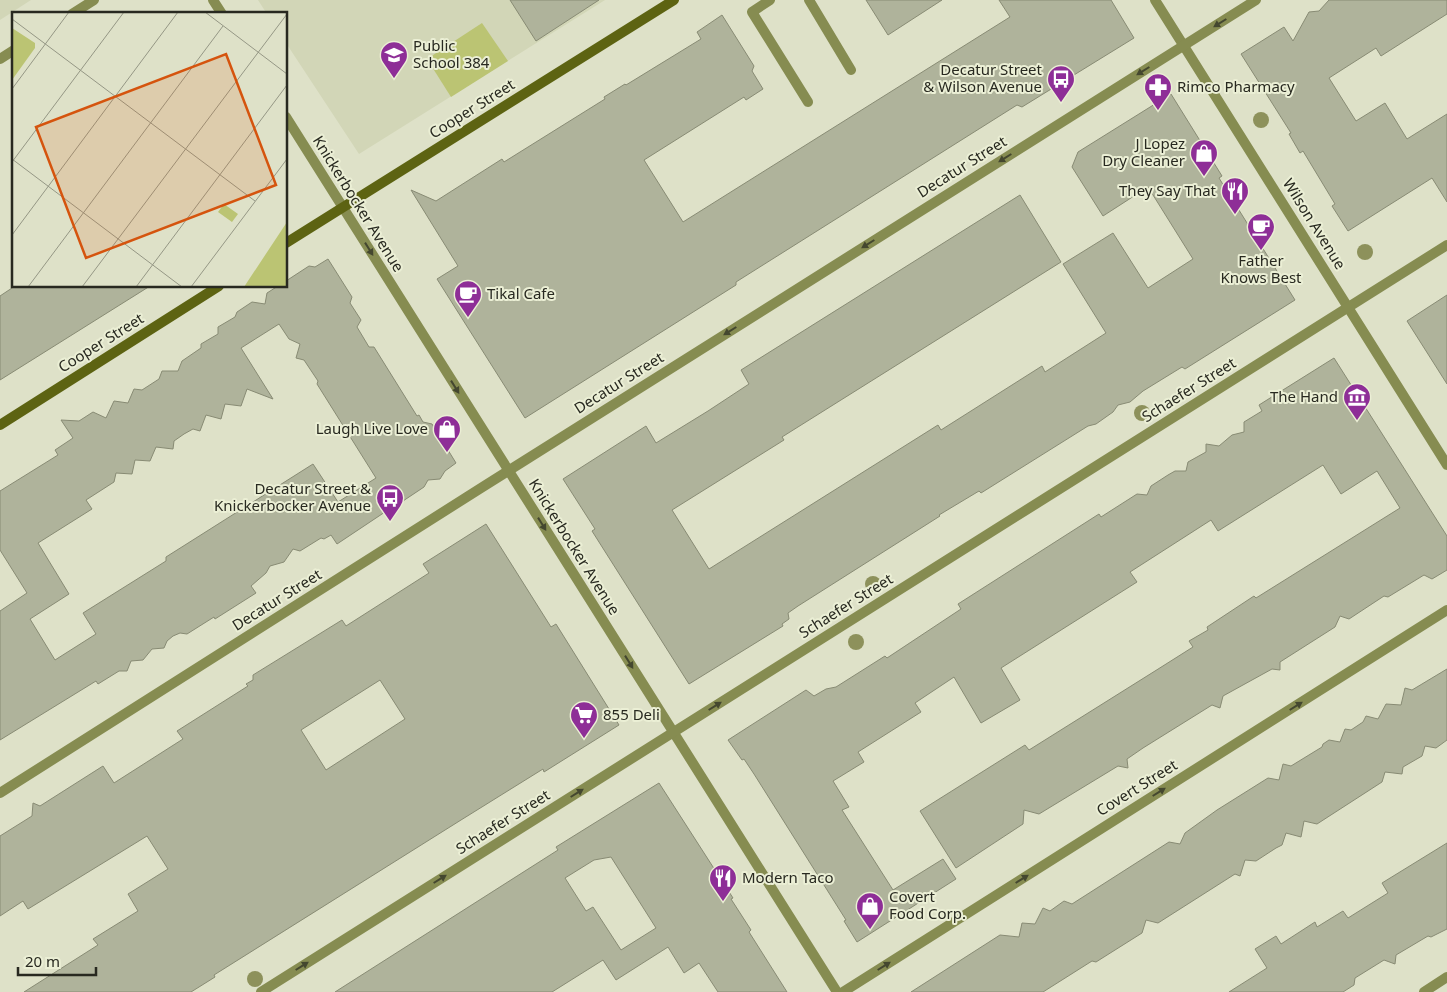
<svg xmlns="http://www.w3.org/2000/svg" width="1447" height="992" font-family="'Noto Sans',sans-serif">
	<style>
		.built { fill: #d2d6b7 }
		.green { fill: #bbc473 }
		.building { fill: #afb39b; stroke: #888b74; fill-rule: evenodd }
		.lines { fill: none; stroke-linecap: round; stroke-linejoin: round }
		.lane { stroke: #868c51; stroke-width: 10 }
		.street { stroke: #868c51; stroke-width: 10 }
		.secondary { stroke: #5d6312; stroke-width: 10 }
		.tree { fill: #8d915b }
		.oneway { fill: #44472f }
		.labels { text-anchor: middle; stroke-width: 4; stroke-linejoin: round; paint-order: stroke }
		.poi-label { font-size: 15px; fill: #282920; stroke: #ebefd5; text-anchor: start }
		.street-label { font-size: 15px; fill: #282920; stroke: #ebefd5 }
		.inset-road { fill: none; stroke: #959785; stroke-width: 1 }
		.view { fill: #d5540e; fill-opacity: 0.15; stroke: #d5540e; stroke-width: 2.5 }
		.inset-edge { fill: none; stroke: #282920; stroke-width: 2.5 }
	</style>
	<rect width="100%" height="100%" fill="#dee1c8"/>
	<g class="built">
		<path d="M0 0H31L0 20Z"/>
		<path d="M258 0H605L359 154 286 43V14H267Z"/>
	</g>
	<path class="green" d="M482 23 508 61 451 97 427 59Z"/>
	<g class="building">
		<path d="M510 0H599L536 41Z"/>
		<path d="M866 0H942L888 35Z"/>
		<path d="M999 0H1111L1134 38 1022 107 1017 105 736 282V285L525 418 437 279 458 266 411 190 436 201 502 159 504 162 605 99 604 97 625 84 626 85 701 39 697 32 722 15 754 66 752 71 763 89 746 100 744 97 644 160 683 222 1010 17Z"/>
		<path d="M1329 0H1447V14L1381 56 1376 48 1329 78 1356 121 1385 103 1407 139 1447 114V202L1432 178 1348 231 1332 206 1335 204 1303 151 1300 153 1289 134 1291 133 1241 54 1284 27 1293 41 1309 12 1319 11Z"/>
		<path d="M1171 94 1222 176 1219 178 1295 300 1185 369 1182 367 1143 391 1130 402 1118 405 1113 412 1096 424 1088 426 981 493 979 491 939 515 940 516 798 606 788 613 789 619 782 624 783 626 689 684 592 531 595 529 563 479 646 426 656 443 708 411 749 384 741 370 1020 195 1061 262 782 437 784 440 672 510 709 569 938 425 941 430 1042 366 1045 372 1106 333 1063 264 1113 233 1148 288 1193 259 1148 187 1103 216 1072 167 1078 152Z"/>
		<path d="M328 259 352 297 350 303 361 320 357 327 369 347H374L417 416 419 415 423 422 432 424 456 463 445 471 440 479 428 480 424 487 400 503H389L385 512 337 544 331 535 324 539 321 538 300 551 293 549 284 562 270 566 266 573 251 586 256 593 215 619 214 617 187 634 180 633 173 636 167 641 164 648 152 649 143 660 131 661 127 671H119L98 684 96 681 0 740V611L27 593 0 550V491L58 455 55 450 73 438 61 420 79 421 93 412 106 418 114 401 128 403 134 389 142 390 159 379 162 371H178L182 361 201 348V344L218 334V327L235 317 237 312 252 302 265 304 267 293 278 286H286V281L309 266 315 267ZM279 324 289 339 300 344 296 358 304 360 318 381 317 384 376 478 338 502 313 464 185 545 166 557V561L83 613 96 634 55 660 30 619 69 594 38 543 92 509 86 500 114 482 116 473 132 474 135 460 150 461 156 447 173 449 174 441 184 434 193 429 200 431 206 415 221 419 225 404 241 406 247 389 273 399 241 348Z"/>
		<path d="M15 286H150L0 380V296Z"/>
		<path d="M1447 295V384L1407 321Z"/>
		<path d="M1334 358 1447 536V570L1432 579 1424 575 1388 597 1384 596 1349 619 1340 616 1335 627 1280 662V670L1272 669 1223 696 1220 708 1212 705 1143 748 1127 759 1128 768 1118 766 1039 814 1024 810 1023 824 956 868 920 811 1025 745 1029 750 1155 671 1193 647 1189 641 1208 630 1207 627 1254 596 1256 598 1400 508 1377 471 1341 494 1323 465 1218 531 1211 520 1130 572 1137 582 1001 668 1020 700 981 723 954 677 915 703 921 712 858 752 864 762 833 781 849 807 842 810 893 890 943 859 956 879 857 942 844 921 846 920 754 774 744 759 742 760 728 740 806 690 814 696 826 689 836 687 885 656 887 658 961 609 958 604 1099 514 1101 517 1137 494 1147 495 1151 486 1168 475 1175 471H1186L1188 462 1206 452V444L1219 446 1232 435 1244 432V422L1262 411 1259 405Z"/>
		<path d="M486 524 551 627 556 624 619 725 544 772 543 769 461 820 214 975 215 977 191 992H24L98 945 93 939 138 911 128 894 168 869 147 836 28 909 23 901 0 916V836L32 816 33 803 40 806 103 766 114 783 183 739 177 731 248 686 246 684 253 680V675L342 620 346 626 429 573 423 564ZM380 680 405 719 326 770 301 730Z"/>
		<path d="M1447 669V740L1436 748 1425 746 1422 756 1403 767 1402 774 1385 772 1382 782 1317 824 1304 821 1301 837 1286 833 1282 845 1276 848 1256 861 1245 860 1240 876 1235 874 1158 923 1146 920 1142 933 1096 962 1092 961 1043 992H911L1000 935 1019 937 1022 923 1035 924 1043 908 1050 911 1064 901 1072 904 1169 842 1180 844 1185 833 1217 810 1268 778 1279 780 1283 764 1291 766 1322 747 1323 744 1329 740 1340 742 1345 729 1351 730 1363 722 1366 716 1378 719 1386 704 1401 705 1405 688 1412 690Z"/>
		<path d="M659 783 733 898 731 899 751 930 749 932 787 992H718L699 963 684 973 668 947 616 980 603 960 552 992H335L558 850 556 847ZM611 857 656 928 621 950 593 907 586 911 565 878 594 860Z"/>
		<path d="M1447 843V929L1431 937 1428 936 1396 955 1395 964 1384 960 1355 978 1354 985 1343 992H1229L1267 968 1255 949 1276 936 1281 944 1315 922 1317 927 1343 911 1348 918 1388 893 1382 883Z"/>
	</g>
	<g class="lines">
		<g class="lane">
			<path d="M770 0 752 12 808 102"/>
			<path d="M809 0 851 70"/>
		</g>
		<g class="street">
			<path d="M213 0 222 14"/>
			<path d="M1155 0 1447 465"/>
			<path d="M72 14 94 0"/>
			<path d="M0 59 14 50"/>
			<path d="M286 117 837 992"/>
			<path d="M0 793 481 488 1256 0"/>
			<path d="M261 992 1447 245"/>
			<path d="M843 992 1447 610"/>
			<path d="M1424 992 1447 977"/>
		</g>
		<g class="secondary">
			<path d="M286 243 674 0"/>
			<path d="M0 425 219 286"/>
		</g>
	</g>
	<g class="tree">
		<circle cx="1261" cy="120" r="8"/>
		<circle cx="1365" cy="252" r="8"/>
		<circle cx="1142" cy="413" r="8"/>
		<circle cx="873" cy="584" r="8"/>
		<circle cx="856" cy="642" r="8"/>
		<circle cx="255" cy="979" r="8"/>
	</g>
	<defs><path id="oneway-solid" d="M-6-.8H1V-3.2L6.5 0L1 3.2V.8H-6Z" transform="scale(1.25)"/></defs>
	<g class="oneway">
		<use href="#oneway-solid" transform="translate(1220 23) rotate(148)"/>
		<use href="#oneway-solid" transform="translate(1143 71) rotate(148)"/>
		<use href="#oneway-solid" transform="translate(1005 158) rotate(148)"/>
		<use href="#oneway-solid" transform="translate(868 244) rotate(148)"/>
		<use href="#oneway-solid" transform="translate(369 249) rotate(58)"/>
		<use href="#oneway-solid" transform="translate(730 331) rotate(148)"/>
		<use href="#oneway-solid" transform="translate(455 387) rotate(58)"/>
		<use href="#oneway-solid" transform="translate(542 524) rotate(58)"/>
		<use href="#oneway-solid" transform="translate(629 662) rotate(58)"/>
		<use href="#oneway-solid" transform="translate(715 706) rotate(-32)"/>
		<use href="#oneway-solid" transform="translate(1296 706) rotate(-32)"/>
		<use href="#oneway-solid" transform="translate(1159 792) rotate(-32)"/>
		<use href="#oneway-solid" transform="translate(577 793) rotate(-32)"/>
		<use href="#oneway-solid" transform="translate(440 879) rotate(-32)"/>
		<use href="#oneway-solid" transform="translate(1022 879) rotate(-32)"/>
		<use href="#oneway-solid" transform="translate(302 966) rotate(-32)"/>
		<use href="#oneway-solid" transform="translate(884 966) rotate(-32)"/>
	</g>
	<defs>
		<g id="school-pin" transform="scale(1.4375)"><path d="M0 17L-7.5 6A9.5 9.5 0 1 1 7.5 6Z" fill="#8e2e97" stroke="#ebefd5"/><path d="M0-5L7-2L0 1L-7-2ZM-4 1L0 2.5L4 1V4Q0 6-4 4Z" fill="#fff"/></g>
		<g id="bus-pin" transform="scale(1.4375)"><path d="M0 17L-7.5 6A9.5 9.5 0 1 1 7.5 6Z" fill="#8e2e97" stroke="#ebefd5"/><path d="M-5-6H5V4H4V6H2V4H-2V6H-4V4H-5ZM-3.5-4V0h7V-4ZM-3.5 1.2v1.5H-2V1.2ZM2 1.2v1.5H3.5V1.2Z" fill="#fff"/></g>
		<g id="pharmacy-pin" transform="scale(1.4375)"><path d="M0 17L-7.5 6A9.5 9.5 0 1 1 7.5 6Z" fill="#8e2e97" stroke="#ebefd5"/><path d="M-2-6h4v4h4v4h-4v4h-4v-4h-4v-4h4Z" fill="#fff"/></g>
		<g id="shop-pin" transform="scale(1.4375)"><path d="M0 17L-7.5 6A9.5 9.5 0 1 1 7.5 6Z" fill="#8e2e97" stroke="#ebefd5"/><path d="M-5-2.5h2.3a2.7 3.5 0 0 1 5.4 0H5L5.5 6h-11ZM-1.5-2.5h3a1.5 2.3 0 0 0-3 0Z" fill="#fff"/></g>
		<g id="restaurant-pin" transform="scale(1.4375)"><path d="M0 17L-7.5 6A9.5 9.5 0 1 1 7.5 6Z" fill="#8e2e97" stroke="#ebefd5"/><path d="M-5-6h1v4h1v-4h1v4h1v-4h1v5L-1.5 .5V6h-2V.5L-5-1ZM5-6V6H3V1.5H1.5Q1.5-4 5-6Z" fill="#fff"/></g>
		<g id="cafe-pin" transform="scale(1.4375)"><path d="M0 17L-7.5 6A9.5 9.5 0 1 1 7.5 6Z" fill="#8e2e97" stroke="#ebefd5"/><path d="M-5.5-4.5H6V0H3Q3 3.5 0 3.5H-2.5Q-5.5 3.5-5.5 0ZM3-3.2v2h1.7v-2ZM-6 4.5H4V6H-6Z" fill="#fff"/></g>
		<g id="museum-pin" transform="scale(1.4375)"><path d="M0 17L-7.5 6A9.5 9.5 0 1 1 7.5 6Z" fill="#8e2e97" stroke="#ebefd5"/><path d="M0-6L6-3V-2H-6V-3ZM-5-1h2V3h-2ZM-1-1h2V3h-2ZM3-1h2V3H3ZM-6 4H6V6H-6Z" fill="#fff"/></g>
		<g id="supermarket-pin" transform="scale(1.4375)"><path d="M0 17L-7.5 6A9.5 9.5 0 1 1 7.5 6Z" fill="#8e2e97" stroke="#ebefd5"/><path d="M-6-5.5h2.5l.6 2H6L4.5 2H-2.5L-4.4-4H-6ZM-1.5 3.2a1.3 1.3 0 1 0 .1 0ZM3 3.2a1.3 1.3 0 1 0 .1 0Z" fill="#fff"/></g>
	</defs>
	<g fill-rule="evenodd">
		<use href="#school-pin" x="394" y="55"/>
		<use href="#bus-pin" x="1061" y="79"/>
		<use href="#pharmacy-pin" x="1158" y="87"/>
		<use href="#shop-pin" x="1204" y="153"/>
		<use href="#restaurant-pin" x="1235" y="191"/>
		<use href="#cafe-pin" x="1261" y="227"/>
		<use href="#cafe-pin" x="468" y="294"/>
		<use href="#museum-pin" x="1357" y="397"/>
		<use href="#shop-pin" x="447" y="429"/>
		<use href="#bus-pin" x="390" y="498"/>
		<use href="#supermarket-pin" x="584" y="715"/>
		<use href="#restaurant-pin" x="723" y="878"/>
		<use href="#shop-pin" x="870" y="906"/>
	</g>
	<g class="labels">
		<g class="poi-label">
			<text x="413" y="51">Public<tspan x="413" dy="17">School 384</tspan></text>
			<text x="1042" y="75" text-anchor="end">Decatur Street<tspan x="1042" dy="17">&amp; Wilson Avenue</tspan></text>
			<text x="1177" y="92">Rimco Pharmacy</text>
			<text x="1185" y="149" text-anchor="end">J Lopez<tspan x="1185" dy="17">Dry Cleaner</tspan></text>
			<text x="1216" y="196" text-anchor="end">They Say That</text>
			<text x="1261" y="266" text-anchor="middle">Father<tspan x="1261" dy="17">Knows Best</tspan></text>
			<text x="487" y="299">Tikal Cafe</text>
			<text x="1338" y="402" text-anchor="end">The Hand</text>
			<text x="428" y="434" text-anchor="end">Laugh Live Love</text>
			<text x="371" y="494" text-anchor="end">Decatur Street &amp;<tspan x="371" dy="17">Knickerbocker Avenue</tspan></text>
			<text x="603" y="720">855 Deli</text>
			<text x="742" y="883">Modern Taco</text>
			<text x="889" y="902">Covert<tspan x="889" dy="17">Food Corp.</tspan></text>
		</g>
		<g class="street-label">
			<text transform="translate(472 109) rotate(-32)" y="5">Cooper Street</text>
			<text transform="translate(962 167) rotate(-32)" y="5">Decatur Street</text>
			<text transform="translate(358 204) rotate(58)" y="5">Knickerbocker Avenue</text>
			<text transform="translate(1314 224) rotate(58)" y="5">Wilson Avenue</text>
			<text transform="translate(101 343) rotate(-32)" y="5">Cooper Street</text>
			<text transform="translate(619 383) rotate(-32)" y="5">Decatur Street</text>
			<text transform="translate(1189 390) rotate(-32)" y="5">Schaefer Street</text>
			<text transform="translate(574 547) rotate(58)" y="5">Knickerbocker Avenue</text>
			<text transform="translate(277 600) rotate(-32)" y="5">Decatur Street</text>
			<text transform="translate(846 606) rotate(-32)" y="5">Schaefer Street</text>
			<text transform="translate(1137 788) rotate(-32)" y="5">Covert Street</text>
			<text transform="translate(503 822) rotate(-32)" y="5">Schaefer Street</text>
		</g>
	</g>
	<g transform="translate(12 12)">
		<rect width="275" height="275" fill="#dee1c8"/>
		<path d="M0 16 23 31V36L0 68ZM212 192 226 202 220 210 206 200ZM275 210V275H232Z" fill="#bbc473"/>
		<path class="inset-road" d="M193 0 275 62M0 7 243 189M0 77 57 0M0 147 170 275M0 150 112 0M0 223 166 0M16 275 211 14M70 275 275 2M124 275 275 73M179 275 275 147"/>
		<path class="view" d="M214 42 264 173 74 246 24 115Z"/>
		<rect width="275" height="275" class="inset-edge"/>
	</g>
	<path d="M18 967v8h78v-8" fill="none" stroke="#282920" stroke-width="2.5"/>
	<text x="25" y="967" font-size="15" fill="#282920" stroke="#ebefd5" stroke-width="4" paint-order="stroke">20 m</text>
</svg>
